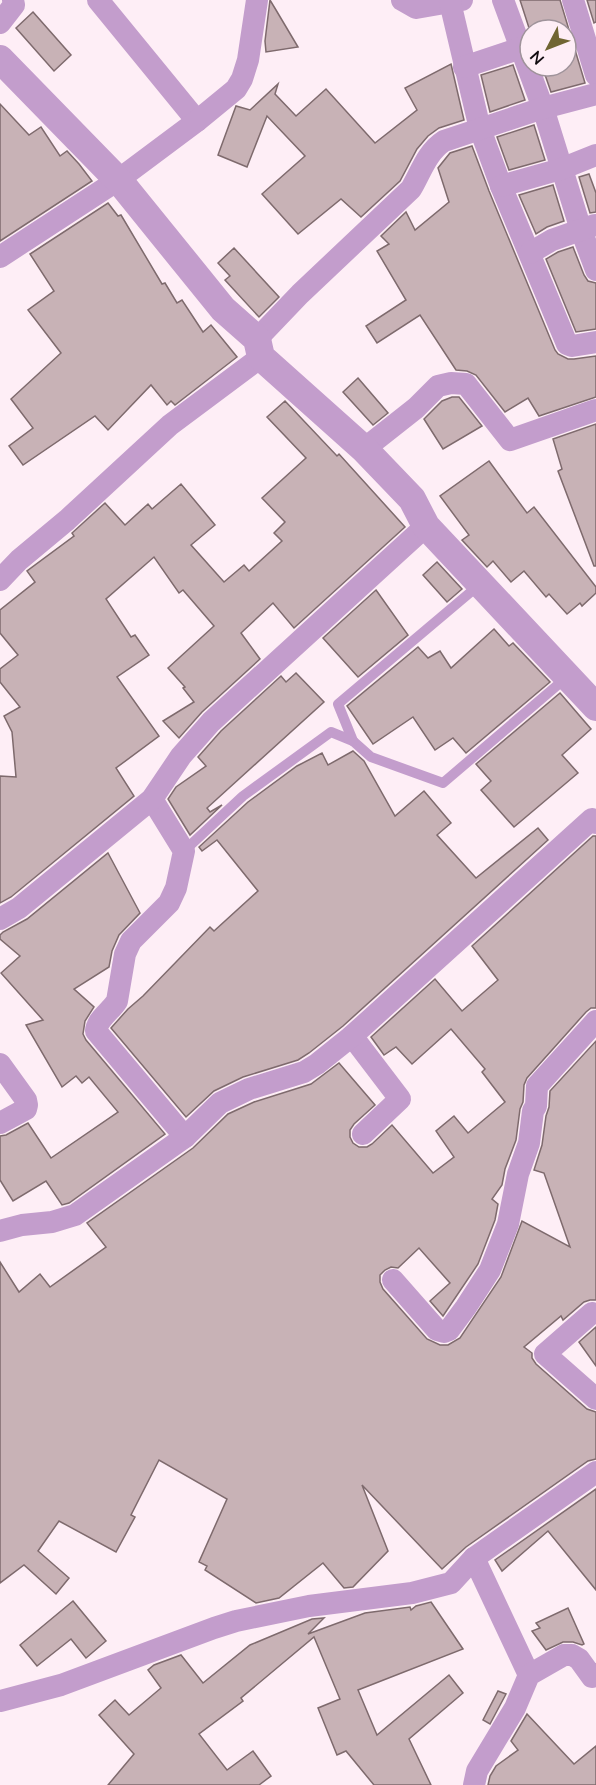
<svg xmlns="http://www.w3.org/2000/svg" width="596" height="1785" font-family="Mulish,sans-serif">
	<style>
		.building { fill: #c8b2b6; stroke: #7e6a6d; stroke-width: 1.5 }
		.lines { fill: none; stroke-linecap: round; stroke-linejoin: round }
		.service { stroke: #c39dcc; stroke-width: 10 }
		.minor { stroke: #c39dcc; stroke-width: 22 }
		.tertiary { stroke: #c39dcc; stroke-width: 28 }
	</style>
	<rect width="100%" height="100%" fill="#feeef6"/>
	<g class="building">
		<path d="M270 0 276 10 298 47 266 52 265 41Z"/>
		<path d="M520 0H560L585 83 551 92 542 66H566V30L530 31Z"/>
		<path d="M587 0H596V22L594 23Z"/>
		<path d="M33 12 71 55 54 71 16 28Z"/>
		<path d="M451 64 464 120 439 128 428 136 417 149 400 181 361 217 341 199 298 234 262 194 305 156 267 116 247 167 218 155 236 106 250 110 278 84 275 94 296 116 326 89 375 143 417 110 405 88Z"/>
		<path d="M513 65 525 100 490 112 481 75Z"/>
		<path d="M0 104 29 135 41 127 60 156 67 151 79 164 92 181 0 241Z"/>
		<path d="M534 125 545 160 509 170 497 137Z"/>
		<path d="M472 146 489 191 555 350 558 354 568 359H574L596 356V397L539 416 528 398 505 412 476 375 467 371 456 370 420 315 377 343 366 326 406 300 377 251 389 244 381 236 406 212 415 230 449 202 438 168 450 153Z"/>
		<path d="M589 174 596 193V212L590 213 579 177Z"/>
		<path d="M553 185 564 221 547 227 536 234 519 195Z"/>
		<path d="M108 203 118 216 121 215 162 284 165 283 177 303 182 300 203 332 211 325 237 357 175 405 171 401 167 405 151 385 108 430 95 416 23 465 9 446 33 428 11 399 61 353 28 310 54 291 30 254Z"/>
		<path d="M573 247 584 275 588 281 596 283V329L576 332 546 259 558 252Z"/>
		<path d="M234 248 279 297 259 317 225 280 230 276 218 263Z"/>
		<path d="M358 378 388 413 373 425 343 392Z"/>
		<path d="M452 397H459L482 426 443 449 424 419 442 401Z"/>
		<path d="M285 401 337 456 339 454 405 527 294 628 273 603 241 633 260 659 202 712 179 738 163 721 194 702 183 688 185 687 168 668 214 626 183 590 179 593 154 557 106 599 131 637 135 635 149 655 117 677 159 736 116 768 134 796 11 897 0 903V776L16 777 12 732 4 716 20 707 0 682V669L18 655 0 633V610L35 582 27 571 74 536 72 533 105 503 125 525 148 504 152 509 181 484 215 525 191 545 224 582 244 565 249 571 282 541 274 533 285 522 262 498 306 458 267 417Z"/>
		<path d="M596 424V566H594L558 471 562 469 553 439Z"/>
		<path d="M489 461 527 513 534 507 596 587V593L582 606 580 603 567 614 549 594 546 597 524 571 511 582 493 561 487 567 462 540 469 535 440 496Z"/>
		<path d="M437 562 462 589 447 602 423 575Z"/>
		<path d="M376 590 408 635 358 677 323 638Z"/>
		<path d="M494 629 509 646 513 643 550 682 466 753 453 738 435 750 413 717 373 744 347 706 418 647 428 658 440 651 451 668Z"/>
		<path d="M296 673 324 702 207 808 210 812 222 805 190 835 168 799 176 787 206 766 198 757 221 731 281 676 286 682Z"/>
		<path d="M560 693 591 729 562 755 578 773 514 827 481 790 491 781 476 764Z"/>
		<path d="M353 751 364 761 395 816 424 791 451 823 437 835 476 878 538 828 548 840 343 1026 309 1053 298 1060 243 1077 214 1091 186 1117 111 1028 128 1009 143 996 210 927 214 931 258 891 217 840 202 851 199 847 248 802 297 766 322 753 328 765Z"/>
		<path d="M593 836H596V1008H591L586 1012 527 1078 524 1085 523 1102 520 1109 516 1140 505 1169 502 1185 492 1199 498 1204 495 1220 478 1264 443 1316 430 1301 450 1283 419 1248 398 1268 391 1267 385 1270 380 1275V1282L383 1289 427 1339 440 1345H448L460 1338 501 1277 522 1221 570 1247 544 1173 534 1170 542 1145 546 1116 549 1107 550 1091 596 1041V1300H590L584 1302 563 1320 561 1316 524 1347 532 1353V1358L536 1364 587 1409 596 1412V1459L588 1461 466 1547 442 1569 362 1485 388 1551 353 1587 344 1588 323 1563 279 1598 256 1603 205 1570 207 1566 199 1562 227 1499 159 1460 131 1515 135 1517 116 1552 59 1521 38 1551 69 1578 56 1594 24 1565 0 1583V1262L19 1292 40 1274 50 1287 106 1247 87 1223 193 1148 228 1114 254 1102 311 1084 339 1063 375 1105 354 1124 350 1130V1137L353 1143 359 1147H367L372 1144 392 1125 433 1173 454 1157 436 1131 454 1116 468 1133 505 1102 482 1072 485 1069 451 1029 412 1064 396 1047 384 1055 371 1037 435 979 462 1011 498 980 472 946Z"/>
		<path d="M108 853 140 913 119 935 112 951 109 967 74 989 94 1007 85 1021 83 1034 86 1040 165 1134 69 1203 62 1205 46 1181 13 1201 0 1180V1136L6 1135 28 1123 51 1158 118 1112 89 1077 82 1083 76 1076 62 1087 26 1025 43 1020 1 973 20 956 0 939V935L3 932 27 919Z"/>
		<path d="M596 1327V1366L579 1342Z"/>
		<path d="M596 1489V1590L548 1531 502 1571 495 1560Z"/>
		<path d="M73 1601 106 1641 86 1658 71 1639 37 1666 20 1645Z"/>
		<path d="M431 1602 463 1649 358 1690 377 1735 449 1675 463 1693 409 1739 431 1785H374L346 1751 337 1755 318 1708 340 1699 314 1637 241 1698 243 1701 199 1734 227 1770 253 1751 271 1776 259 1785H108L134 1754 99 1715 115 1700 129 1715 161 1688 148 1670 154 1665 181 1655 203 1683 250 1645 312 1619 324 1618 308 1634 365 1613 410 1607 411 1610 416 1606Z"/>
		<path d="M568 1608 584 1644 582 1645 573 1642H563L546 1650 532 1631 540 1628 536 1623Z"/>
		<path d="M498 1691 506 1694 490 1724 483 1720Z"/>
		<path d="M527 1714 574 1764 596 1746V1785H488L490 1776 496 1766 518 1750 511 1741Z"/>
	</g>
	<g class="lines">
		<g class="service">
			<path d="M353 741 371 757 443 783 567 677"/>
			<path d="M184 851 243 796 331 732 353 741 338 704 479 585"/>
		</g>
		<g class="minor">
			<path d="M98 0 197 121"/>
			<path d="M402 0 416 8 462 0"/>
			<path d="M503 0 543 108 581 230 596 270"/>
			<path d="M573 0 596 75"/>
			<path d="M450 2 480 129 501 186 567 344 572 346 596 342"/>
			<path d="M0 23 14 5 13 0"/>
			<path d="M464 67 530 45"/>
			<path d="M501 186 561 169 596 155"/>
			<path d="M530 253 552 240 595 225"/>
			<path d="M0 257 118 180 197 121 236 89 242 79 248 60 257 0"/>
			<path d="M257 339 300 294 411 189C421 172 427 152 444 141L543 108 596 94"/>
			<path d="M364 449 416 408 438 386 451 383 466 384 510 440 596 410"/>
			<path d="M0 580 19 560 67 520 170 425 261 357"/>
			<path d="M152 799 184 851 176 888 169 903 131 941 125 954 117 1001C111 1011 97 1019 96 1031L185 1137"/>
			<path d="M0 919 19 908 152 799 181 756 211 722 426 526"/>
			<path d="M352 1036 400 1099 363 1134"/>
			<path d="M0 1064 26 1100 27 1105 26 1109 0 1123"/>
			<path d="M0 1231 22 1225 52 1222 75 1215 185 1137 220 1103 249 1089 304 1072 317 1064 352 1036 592 819 596 823"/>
			<path d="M393 1280 437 1330 444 1332 449 1330 466 1307 490 1270 508 1224 518 1174 529 1143 533 1111 536 1106 537 1086 596 1021"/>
			<path d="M592 1313 545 1354 596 1399"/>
			<path d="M474 1558 529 1675"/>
			<path d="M0 1701 61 1685 214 1628 236 1621 309 1606 412 1593 451 1583 474 1558 596 1472"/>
			<path d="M474 1785 477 1771 515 1708 529 1675 564 1655H572L579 1659 592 1677 596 1674"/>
		</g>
		<path class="tertiary" d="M0 59 121 183 223 309 257 339 261 357 364 449 412 499 426 526 596 707"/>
	</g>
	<g transform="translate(548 48) rotate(228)"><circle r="28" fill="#feeef6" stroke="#9f939a" stroke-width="1.5"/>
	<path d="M0-4.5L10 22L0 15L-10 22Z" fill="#706532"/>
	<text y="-9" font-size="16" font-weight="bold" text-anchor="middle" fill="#110b0f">N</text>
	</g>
</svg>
